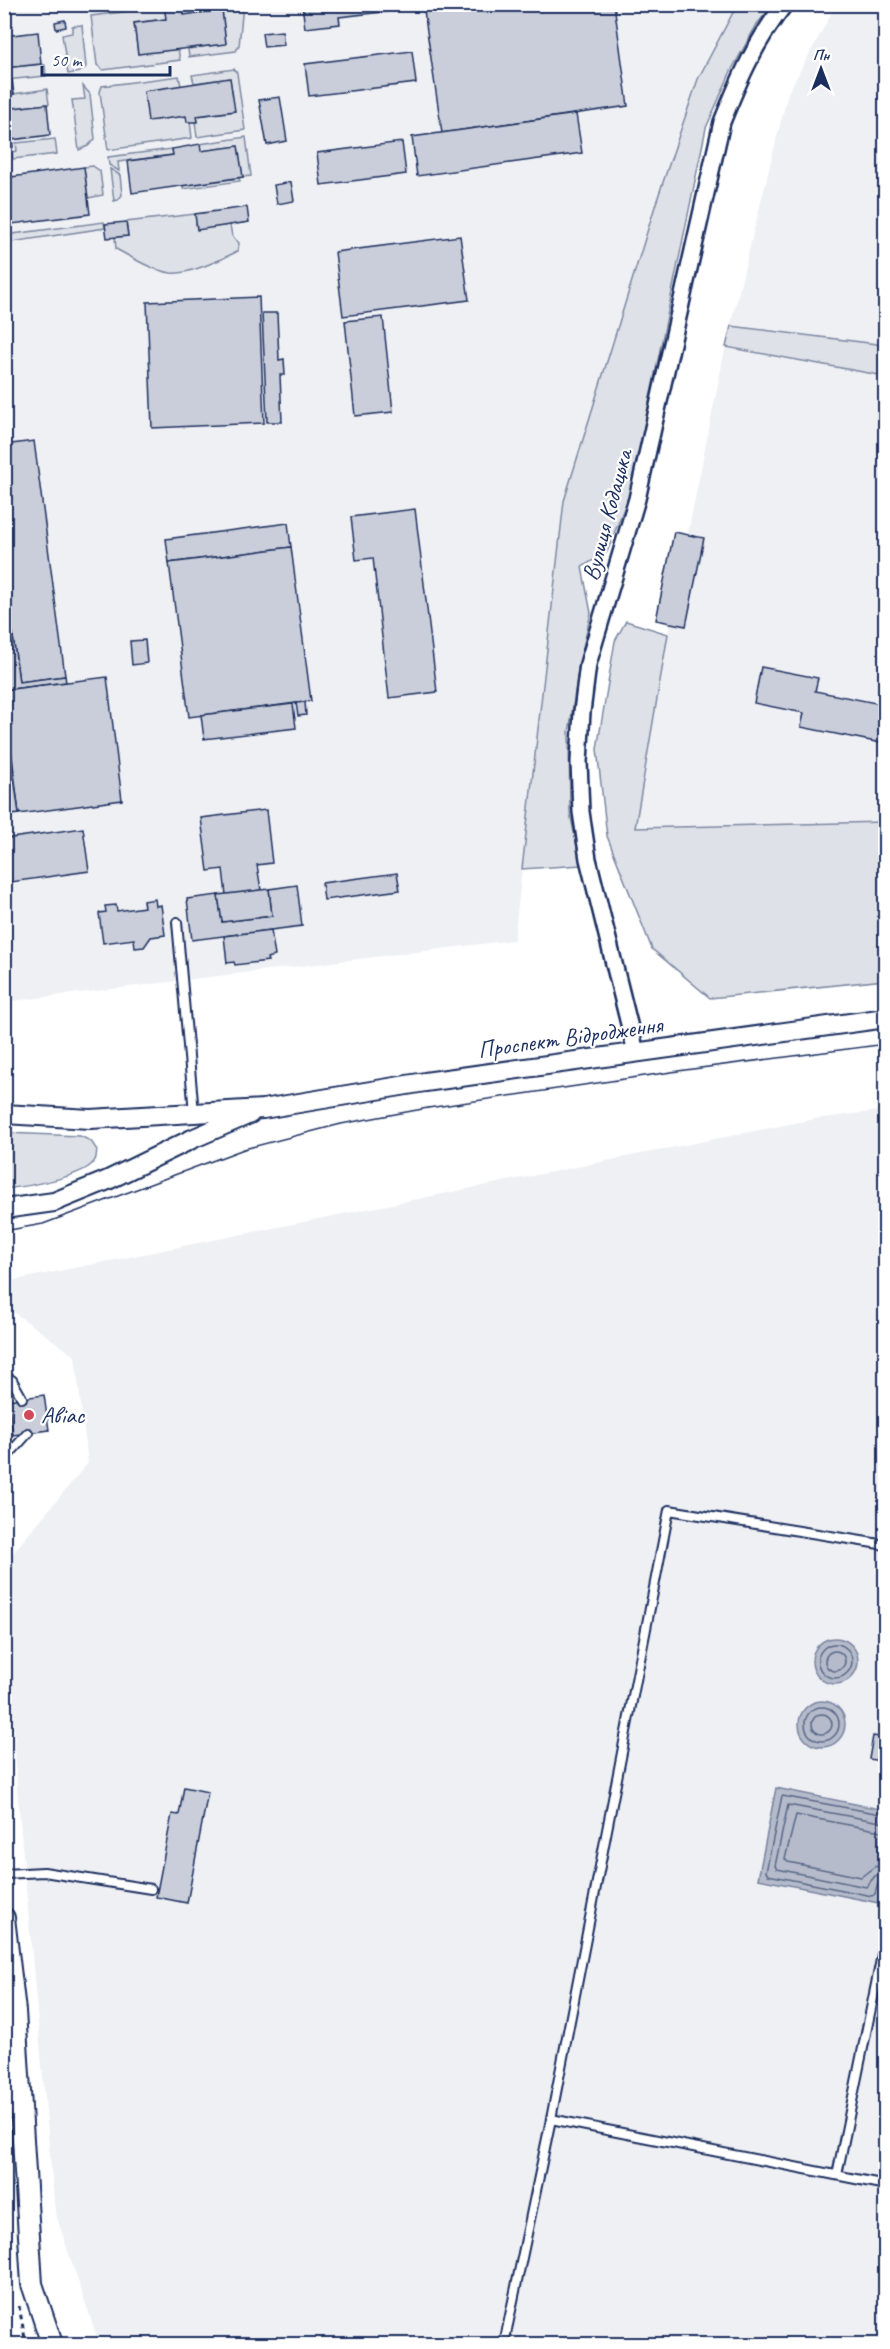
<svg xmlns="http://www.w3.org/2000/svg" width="890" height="2349" font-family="Caveat,sans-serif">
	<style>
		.built { fill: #eff0f4 }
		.green { fill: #dee1e7; stroke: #7c88a2; stroke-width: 1.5 }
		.water { fill: #b5bbca; stroke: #77839f; stroke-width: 1.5 }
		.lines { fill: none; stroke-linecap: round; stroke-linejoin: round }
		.shore { stroke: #596789; stroke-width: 1.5 }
		.building { fill: #caceda; stroke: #1b2f5e; stroke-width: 1.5 }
		.service-casing { stroke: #1b2f5e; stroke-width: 12 }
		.minor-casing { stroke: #1b2f5e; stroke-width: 20 }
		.tertiary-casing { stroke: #1b2f5e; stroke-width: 22 }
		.secondary-casing { stroke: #1b2f5e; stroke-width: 24 }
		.path { stroke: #1b2f5e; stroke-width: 3; stroke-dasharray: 4.5 4.5; stroke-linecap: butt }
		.service { stroke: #fff; stroke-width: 8 }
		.minor { stroke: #fff; stroke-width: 15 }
		.tertiary { stroke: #fff; stroke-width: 18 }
		.secondary { stroke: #fff; stroke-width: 20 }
		.tram { stroke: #1b2f5e; stroke-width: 1.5 }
		.poi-dot { fill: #d1495b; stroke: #fff; stroke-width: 2 }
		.labels { text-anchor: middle; stroke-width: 4.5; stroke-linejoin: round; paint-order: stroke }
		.street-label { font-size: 24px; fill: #1b2f5e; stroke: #fff }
		.poi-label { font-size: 24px; fill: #1b2f5e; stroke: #fff; text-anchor: start }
	</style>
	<rect width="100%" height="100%" fill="#fff"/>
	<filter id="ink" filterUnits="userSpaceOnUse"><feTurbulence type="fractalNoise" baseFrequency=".0167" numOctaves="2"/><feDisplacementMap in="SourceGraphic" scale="12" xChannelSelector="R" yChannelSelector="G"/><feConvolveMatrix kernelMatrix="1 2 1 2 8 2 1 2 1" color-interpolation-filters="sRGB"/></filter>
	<g filter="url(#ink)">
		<g class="built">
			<path d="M4 5H737L698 79 656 203 564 501 514 940 5 1002Z"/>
			<path d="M836 5H885V822L635 828 670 623 727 339 788 93Z"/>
			<path d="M885 1110V2344H99L55 2212 17 1787 6 1561 88 1463 75 1356 5 1306V1282L815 1119Z"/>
		</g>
		<g class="green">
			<path d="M182 5H243L239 46 236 51 189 57 188 49 226 43 222 10 184 15Z"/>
			<path d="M737 5H773L757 24 731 71 706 128 631 490 607 552 582 567 591 613 579 665 569 733 570 813 581 865 522 869 564 501 656 203 698 79Z"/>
			<path d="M155 8 156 10 165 9 166 19 134 23 138 54 178 49 180 60 103 70 97 65 91 16Z"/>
			<path d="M82 25 86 67 80 72 68 74 62 35 72 33V26Z"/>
			<path d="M41 64 45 65 46 76 5 80 4 68Z"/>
			<path d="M234 69 237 73 245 130 197 137 195 122 198 121 197 116 234 111 230 78 194 83 192 75Z"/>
			<path d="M179 76 181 86 148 121 186 116 190 121 192 138 108 150 100 92 102 86Z"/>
			<path d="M83 86 90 94 95 139 88 146 79 150 72 100 85 99Z"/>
			<path d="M47 89 49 104 8 109 7 95Z"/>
			<path d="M246 137 251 176 243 177 238 146 201 151 200 144Z"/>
			<path d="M55 139 57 154 13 159 12 152 17 151 16 143Z"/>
			<path d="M172 149 173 155 118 162 119 171 109 165 108 157Z"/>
			<path d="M93 166 100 171 103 195 88 198 84 167Z"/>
			<path d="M110 169 120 175 122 195 118 200 114 201Z"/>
			<path d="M239 178 240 181 183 189V186Z"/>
			<path d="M195 214 197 229 230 225 232 236 239 243 238 251C223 259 188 275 171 273 151 270 133 258 116 249L115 237 128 236 126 222Z"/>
			<path d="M104 222 105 228 5 243V235Z"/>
			<path d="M731 326 885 345V376L726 347Z"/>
			<path d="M626 621 668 634 635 828 885 822V980L710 998 652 949 607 836 597 749 615 641Z"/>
			<path d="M5 1133 80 1136 91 1141 97 1150C96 1153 97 1157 95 1160 87 1177 23 1187 5 1189Z"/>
		</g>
		<g class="water">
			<circle cx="835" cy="1661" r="23"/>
			<circle cx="822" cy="1724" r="23"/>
			<path d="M776 1788 885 1810V1873L879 1903 758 1879Z"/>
		</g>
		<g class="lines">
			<g class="shore">
				<circle cx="835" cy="1661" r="17"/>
				<circle cx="835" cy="1661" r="10"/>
				<circle cx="822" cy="1724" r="17"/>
				<circle cx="822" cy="1724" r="10"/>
				<path d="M886 1815 782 1796 766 1872 768 1875 872 1896 875 1894 878 1883 886 1881"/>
				<path d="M886 1823 788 1805 775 1866 777 1869 866 1887 875 1876 886 1873"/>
				<path d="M886 1832 796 1815 785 1859 788 1862 861 1877 874 1867 886 1864"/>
			</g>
		</g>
		<g class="building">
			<path d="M164 4H182L184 15 222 10 226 44 138 54 134 23 166 19Z"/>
			<path d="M302 4H409V9L339 17 340 24 305 28Z"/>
			<path d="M423 4H614L628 106 442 133Z"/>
			<path d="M65 20 66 27 56 29 55 22Z"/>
			<path d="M282 31 284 45 264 47 262 33Z"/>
			<path d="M38 32 41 64 4 68V36Z"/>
			<path d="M412 51 416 83 309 96 305 64Z"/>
			<path d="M4 77 8 109H4Z"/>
			<path d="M230 78 235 111 197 116 198 122H187L186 116 148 121 144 91Z"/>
			<path d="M5 80H12L14 94 7 95Z"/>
			<path d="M280 97 287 141 267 145 259 100Z"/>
			<path d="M47 104 50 135 12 140 13 147 4 148V109Z"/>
			<path d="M576 114 582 153 417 176 412 137Z"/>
			<path d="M402 142 406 174 321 185 317 153Z"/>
			<path d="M200 144 201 151 238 146 243 177 132 193 128 161 173 155 172 149Z"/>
			<path d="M84 167 90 214 4 225V178Z"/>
			<path d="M291 182 294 201 277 204 274 185Z"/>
			<path d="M247 207 249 222 197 230 195 214Z"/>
			<path d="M126 222 128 236 107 238 105 224Z"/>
			<path d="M460 236 469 300 343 316 335 252Z"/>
			<path d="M259 297 264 423 152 428 147 302Z"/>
			<path d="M262 313H277L279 360 284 359 285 375H280L282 422H267Z"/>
			<path d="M383 317 393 412 355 416 345 321Z"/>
			<path d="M34 441 65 676 19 682 4 568V445Z"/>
			<path d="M415 509 437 692 389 698 373 558 356 560 351 517Z"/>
			<path d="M288 523 291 547 169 563 166 539Z"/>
			<path d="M674 532 704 538 686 626 656 620Z"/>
			<path d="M291 547 311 701 189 717 169 563Z"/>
			<path d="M4 568 19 682 65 676 66 682 4 690Z"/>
			<path d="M145 640 147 663 132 665 130 641Z"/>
			<path d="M761 667 818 678 815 691 886 705V744L801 727 804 713 754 703Z"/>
			<path d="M107 677 122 800 19 814 4 690Z"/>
			<path d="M4 702 19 814 4 816Z"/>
			<path d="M305 702 306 715 298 716 296 703Z"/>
			<path d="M293 704 296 728 204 739 201 715Z"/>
			<path d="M266 810 272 863 257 865 261 890 226 895 223 869 208 871 201 818Z"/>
			<path d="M83 828 89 871 4 883V839Z"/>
			<path d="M397 873 400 890 324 900 322 883Z"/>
			<path d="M297 885 302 926 192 940 187 899 218 895 222 922 272 916 269 889Z"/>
			<path d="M269 889 272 916 222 922 218 895Z"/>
			<path d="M155 899 156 906 161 905 165 935 151 937 144 947 135 948 134 939 103 943 99 913 106 912 105 906 116 905 117 911 144 907 143 901Z"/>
			<path d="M271 930 275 956 267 958 268 961 235 965 234 962 227 963 224 936Z"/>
			<path d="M44 1395 49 1430 13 1435 8 1400Z"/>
			<path d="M873 1736 886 1738V1762L869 1759Z"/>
			<path d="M184 1787 208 1792 187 1903 156 1897 172 1814 179 1815Z"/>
			<path d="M886 2117V2146L880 2145Z"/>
		</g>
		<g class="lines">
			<g class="service-casing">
				<g id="service">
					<path d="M177 922 194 1113"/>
					<path d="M4 1377 12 1380 22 1398"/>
					<path d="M4 1460 28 1433"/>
					<path d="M4 1874 44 1872 151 1889"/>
					<path d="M551 2119 886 2185"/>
					<path d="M837 2175 886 1935"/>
					<path d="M504 2344 551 2119 669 1510 886 1545"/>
				</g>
			</g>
			<g class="minor-casing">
				<path id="minor" d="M636 1052 588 859 581 812 579 762 582 712 588 664 637 499 722 122C739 80 756 40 785 4"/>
			</g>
			<g class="tertiary-casing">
				<g id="tertiary">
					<path d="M4 1114 90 1119 263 1109 425 1082 886 1018"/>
					<path d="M4 1209 54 1202 108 1180 192 1139 250 1114"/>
				</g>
			</g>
			<g class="secondary-casing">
				<path id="secondary" d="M4 1918 15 2011 32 2284 52 2344"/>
			</g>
			<g class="path">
				<path d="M4 2230 11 2267"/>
				<path d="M19 2306 26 2344"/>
			</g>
			<use href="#service" class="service"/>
			<use href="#minor" class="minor"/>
			<use href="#tertiary" class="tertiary"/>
			<use href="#secondary" class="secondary"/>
			<path class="tram" d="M4 1231 43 1224 244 1149 341 1124 428 1108 685 1070 886 1044"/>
		</g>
	</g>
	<circle class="poi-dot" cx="29" cy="1415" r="6"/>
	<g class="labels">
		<g class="street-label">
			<text transform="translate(607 515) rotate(-75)" y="8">Вулиця Кодацька</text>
			<text transform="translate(570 1037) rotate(-8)" y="8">Проспект Відродження</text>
		</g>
		<g class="poi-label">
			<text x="41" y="1423">Авіас</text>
		</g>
	</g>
	<rect width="890" height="2349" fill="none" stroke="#fff" stroke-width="24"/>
	<rect x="12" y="12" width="866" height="2325" fill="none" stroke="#1b2f5e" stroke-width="2" filter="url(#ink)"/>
	<g transform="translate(821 69)" stroke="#ffffff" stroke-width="4.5" paint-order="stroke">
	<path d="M0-4.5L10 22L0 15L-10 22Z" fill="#1b2f5e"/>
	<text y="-9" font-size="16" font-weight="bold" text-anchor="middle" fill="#1b2f5e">Пн</text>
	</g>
	<path d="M42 66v9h128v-9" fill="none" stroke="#1b2f5e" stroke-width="3"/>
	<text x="51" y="66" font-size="18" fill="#1b2f5e" stroke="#ffffff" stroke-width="4.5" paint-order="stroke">50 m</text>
</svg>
